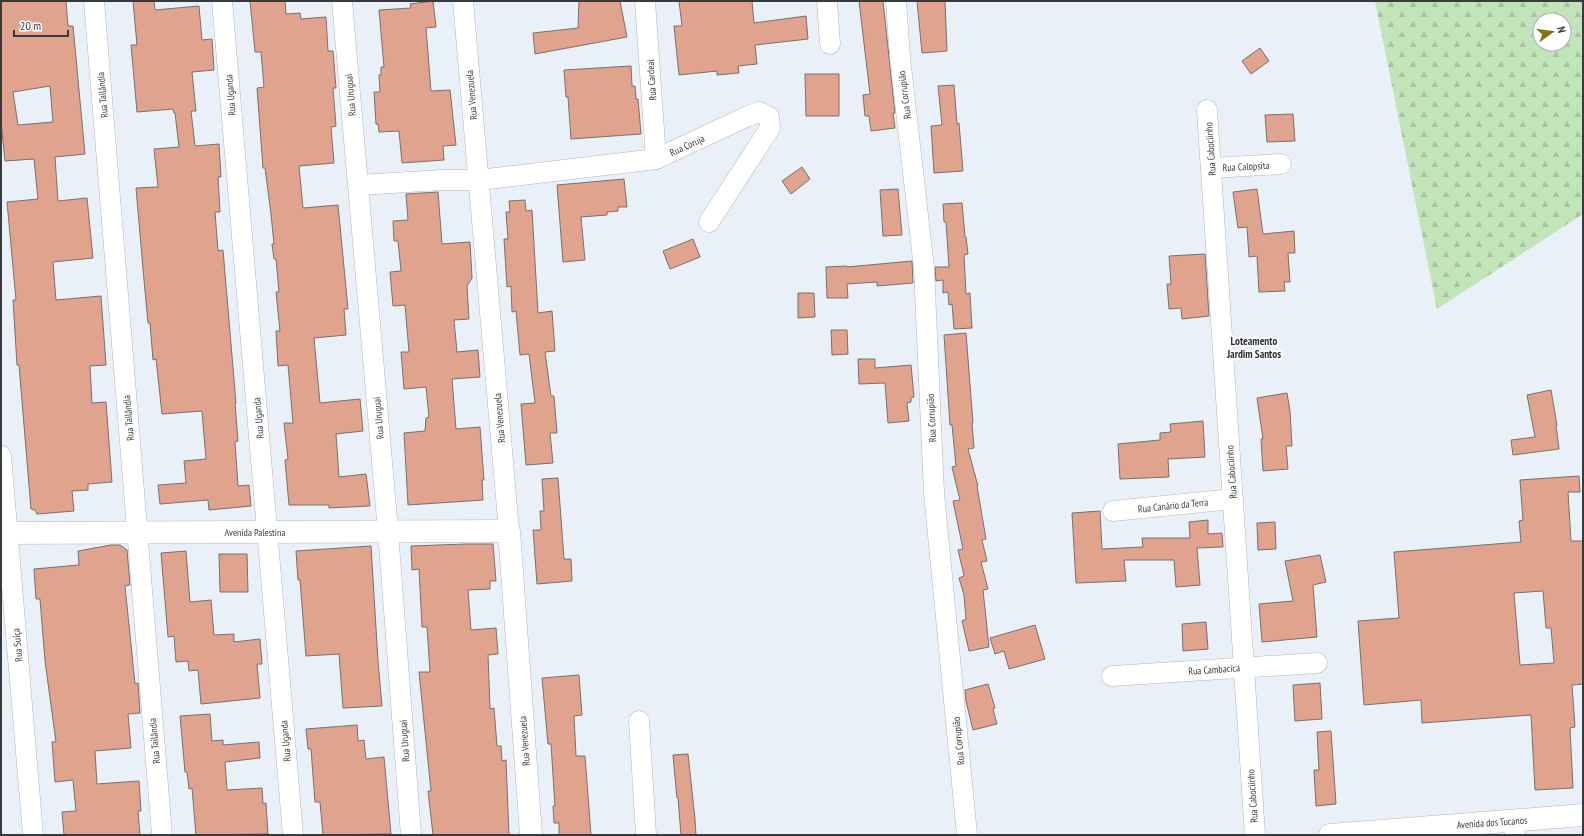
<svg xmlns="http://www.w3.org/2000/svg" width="1584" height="836" font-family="'PT Sans Narrow',sans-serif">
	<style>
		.forest { fill: url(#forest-firs); fill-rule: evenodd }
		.building { fill: #e0a38d; stroke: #79706d; fill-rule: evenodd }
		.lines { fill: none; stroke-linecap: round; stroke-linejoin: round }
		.street-casing { stroke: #b2b7be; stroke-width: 21 }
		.secondary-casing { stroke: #b2b7be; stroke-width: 23 }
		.street { stroke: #fff; stroke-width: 20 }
		.secondary { stroke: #fff; stroke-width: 22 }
		.labels { text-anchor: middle; stroke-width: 4; stroke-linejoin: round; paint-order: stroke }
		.street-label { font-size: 10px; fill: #383b3d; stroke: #fff }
		.neighbourhood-label { font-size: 11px; font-weight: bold; fill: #2c3036; stroke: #fff }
	</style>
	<defs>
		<pattern id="forest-firs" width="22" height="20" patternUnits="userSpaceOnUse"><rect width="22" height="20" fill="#c2e4b9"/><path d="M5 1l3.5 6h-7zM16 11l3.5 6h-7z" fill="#a7c4a0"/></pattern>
	</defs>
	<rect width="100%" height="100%" fill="#eaf0f8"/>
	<path class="forest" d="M1375 1H1583V214L1437 309ZM1540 20H1564V44H1540Z"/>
	<g class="building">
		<path d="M1 1H66L68 26H73L85 154 55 157 58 201 87 198 93 258 53 262 56 300 101 296 106 365 90 366 92 403 106 402 112 482 88 484V490L72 491 74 511 37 514 35 510 31 509 19 365H17L13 300H16L7 202 38 199 34 159 5 161 1 122ZM50 86 53 122 18 125 13 92Z"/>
		<path d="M133 1H154L155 10 199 6 202 40 212 39 214 70 192 72 196 111H191L195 146 219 144 221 177H218L220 212H215L218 251 223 250 236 403H235L238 441 235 442 238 486 249 485 251 506 209 510 208 500 160 504 158 485 186 483 184 461 206 459 202 411 162 414 156 359 153 360 150 323H148L144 280 136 188 158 187 154 149 179 147 175 113H174L173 109 137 112 131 45H137Z"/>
		<path d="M250 1H285L286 14 300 13 301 19 326 17 328 51H333L336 88H333L336 126 331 127 334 163 299 166 303 208 338 205 348 309H344L346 335 314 338 320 403 360 399 363 431 336 434 339 477 366 474 370 506 329 508V505H289L285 460 288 459 284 423H293L288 365 278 366 276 331H280L276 292H279L276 259H274L272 244H274L271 214 265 168H263L257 88 264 87 261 52H255Z"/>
		<path d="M433 1 436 27 426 28 431 91 450 90 456 145 443 146 444 160 402 163 399 131 379 132 378 124H376L374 92H380L379 75H381V67H384L379 10 411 8 410 4Z"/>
		<path d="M579 1H620L627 37 535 54 533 33 578 28Z"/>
		<path d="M679 1H752L754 23 806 16 808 39 755 45 757 64 738 66 739 73 717 75V71L679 75 674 26H682Z"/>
		<path d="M859 1H883L895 113H893L895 128 871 131 869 116H865L863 95 870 94Z"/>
		<path d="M917 1H945L947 51 922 53Z"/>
		<path d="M1260 48 1269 61 1251 74 1242 61Z"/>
		<path d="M631 66 632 86H635L636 99H638L641 134 571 139 568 97H566L564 70Z"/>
		<path d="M805 74H839V116H806Z"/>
		<path d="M954 85 957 124 959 123 963 171 934 173 931 126 942 125 938 86Z"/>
		<path d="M1293 114 1295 141 1267 142 1265 115Z"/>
		<path d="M802 167 810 179 791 194 782 181Z"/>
		<path d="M624 179 627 207H618V211L607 212V215L581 217 585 260 563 262 557 185Z"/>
		<path d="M898 189 902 235 883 236 880 190Z"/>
		<path d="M1257 189 1263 234 1294 231 1295 253H1288L1290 282H1284L1285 291 1259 292 1257 256 1249 257 1247 227 1238 228 1233 192Z"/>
		<path d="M438 192 442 244 470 242 472 278 467 286 469 319 454 320 457 352 478 350 480 377 452 379 456 429 480 427 484 480H482L483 500 408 505 404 433 425 431 426 418 429 417 426 387 404 389 401 352H409L405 305 393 306 390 272 401 271 398 241H394L393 221 408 220 406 194Z"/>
		<path d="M525 200 526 211 532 210 538 313 552 311 555 351 545 352 551 396H554L557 433H550L553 463 526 465 521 404 535 403 529 354 520 355 516 311 512 312 511 286 507 287 504 239H508L506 212H510L509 201Z"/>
		<path d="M962 203 965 237H966L968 254 964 255 966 294 970 293 972 328 954 329 952 304 949 305 948 292 943 293V280L936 281 935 267H949L946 222H944L943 204Z"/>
		<path d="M693 239 700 257 670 269 663 251Z"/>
		<path d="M1205 254 1209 316 1182 319 1181 308 1169 309 1167 284H1171L1169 256Z"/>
		<path d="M912 261 913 283 877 286V282L847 284 848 298H827L826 267 847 266V267Z"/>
		<path d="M798 293H814L815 317 798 318Z"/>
		<path d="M831 330H847L848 354 832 355Z"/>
		<path d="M966 333 973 423H972L974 448 968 449 978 486H977L986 539 982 540 987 561 981 562 988 589 983 590 989 647 969 651 962 621 966 619 964 595 959 578 964 576 963 571 958 550 963 549 953 501 960 500 952 467 956 466 952 425H950L944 335Z"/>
		<path d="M858 359H875V368L911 365 914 397 911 398V402L907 403 909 421 888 423 885 383 859 384Z"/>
		<path d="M1551 390 1557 425H1556L1559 449 1513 455 1511 440 1535 437 1527 395Z"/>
		<path d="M1287 393 1290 411 1292 446H1286L1288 469 1263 471 1261 439H1263L1257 398Z"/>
		<path d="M1203 421 1205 457 1168 459 1169 477 1120 479 1118 444 1160 440V433L1171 432 1170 424Z"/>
		<path d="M1579 476 1580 492H1568L1571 541H1583V684L1572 685 1575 727 1570 728 1573 788 1535 790 1531 715 1422 723 1421 700 1364 705 1358 621 1399 618 1394 552 1521 542 1519 521 1523 520 1520 480ZM1543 591 1546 628H1551L1554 663 1520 665 1514 593Z"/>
		<path d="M558 478 564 559H571L572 581 537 584 533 530H541L540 511H544L542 479Z"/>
		<path d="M1100 511 1102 549 1143 547 1142 538H1190L1189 522 1208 520V534L1222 533 1223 547 1197 548 1200 585 1176 587 1174 560H1124L1126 581 1076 583 1072 513Z"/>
		<path d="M1275 522 1276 549 1258 550 1257 523Z"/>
		<path d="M466 544H493L496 581H490V589L468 590 471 630 496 628 498 654 488 655 490 709 494 708 497 746H501L502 761 506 760 509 835H433L428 791H431L419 672H430L427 627H422L419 569 412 570 411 546Z"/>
		<path d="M111 545H120L127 550 130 585 125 586 135 684 138 683 140 713 128 714 131 748 95 751 97 784 139 781 141 811H138L140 835H64L62 812 76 811 73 780 55 782 52 742H56L45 661 40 599H36L34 569 79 565 78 551Z"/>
		<path d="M371 546 378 661 382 706 343 708 339 654 306 656 300 580H298L296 551Z"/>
		<path d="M186 551 190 602 211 600 214 635 234 634V642L260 639 262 664H257L260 698 201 704 198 670 189 671 188 661 176 662 174 636 168 637 161 553Z"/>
		<path d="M219 554H247L248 592H220Z"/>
		<path d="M1320 555 1326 582 1313 585 1317 637 1262 642 1259 604 1293 601 1285 561Z"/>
		<path d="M1206 622 1208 649 1183 651 1182 624Z"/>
		<path d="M1035 625 1045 659 1009 669 1004 651 995 654 990 638Z"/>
		<path d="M579 675 582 715 574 716 576 756H585L591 835H559V823H554L553 806H555L551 744H548L542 678Z"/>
		<path d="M1320 683 1322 719 1295 721 1293 685Z"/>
		<path d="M988 684 995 708 993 709 997 724 973 730 966 701 965 690Z"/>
		<path d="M210 714 212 741 223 740V745L259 742 260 758 225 762 227 790 262 788 263 804 266 803 268 834 196 835 192 788 189 789 187 772H185L180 716Z"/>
		<path d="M357 725 358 741 364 740 366 759 384 757 391 834 323 835 320 802H315L311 749H308L306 729Z"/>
		<path d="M1331 731 1336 804 1316 806 1314 770H1319L1317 732Z"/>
		<path d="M688 754 695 819 696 835H681L678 798H677L675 777 673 755Z"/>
	</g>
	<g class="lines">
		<g class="street-casing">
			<g id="street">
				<path d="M94 1 162 835"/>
				<path d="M222 1 293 835"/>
				<path d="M342 1 388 531 411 835"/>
				<path d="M463 1 509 531"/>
				<path d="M645 1 656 159"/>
				<path d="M827 1 830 44"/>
				<path d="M896 1 900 58 924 268 934 493 967 835"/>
				<path d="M1207 110 1255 835"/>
				<path d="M1211 168 1281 164"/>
				<path d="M358 185 442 180H479L656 159 748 116 759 112 769 117 770 128 709 222"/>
				<path d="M1 456 33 835"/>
				<path d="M1113 511 1233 499"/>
				<path d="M1112 676 1317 663"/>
				<path d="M639 721 646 835"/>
				<path d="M1514 821 1515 835"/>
			</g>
		</g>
		<g class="secondary-casing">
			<g id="secondary">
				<path d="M1 533 509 531 531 835"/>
				<path d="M1330 835 1583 815"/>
			</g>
		</g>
		<use href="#street" class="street"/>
		<use href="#secondary" class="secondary"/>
	</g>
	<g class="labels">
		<g class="street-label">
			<text transform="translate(651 80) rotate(-94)" y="4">Rua Cardeal</text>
			<text transform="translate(102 95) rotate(-95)" y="4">Rua Tailândia</text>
			<text transform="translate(230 95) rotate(-95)" y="4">Rua Uganda</text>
			<text transform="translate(350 95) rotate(-95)" y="4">Rua Uruguai</text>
			<text transform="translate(471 95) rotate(-95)" y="4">Rua Venezuela</text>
			<text transform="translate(904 95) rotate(-97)" y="4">Rua Corrupião</text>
			<text transform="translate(687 145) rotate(-25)" y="4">Rua Coruja</text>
			<text transform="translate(1210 149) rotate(-94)" y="4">Rua Caboclinho</text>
			<text transform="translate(1246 166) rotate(-3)" y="4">Rua Calopsita</text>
			<text transform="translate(128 418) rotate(-95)" y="4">Rua Tailândia</text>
			<text transform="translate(258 418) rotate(-95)" y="4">Rua Uganda</text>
			<text transform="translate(378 418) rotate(-95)" y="4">Rua Uruguai</text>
			<text transform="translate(499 418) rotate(-95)" y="4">Rua Venezuela</text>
			<text transform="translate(931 418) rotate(-93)" y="4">Rua Corrupião</text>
			<text transform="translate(1231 472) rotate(-94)" y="4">Rua Caboclinho</text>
			<text transform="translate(1173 505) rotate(-6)" y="4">Rua Canário da Terra</text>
			<text x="255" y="536">Avenida Palestina</text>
			<text transform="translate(17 645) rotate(-95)" y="4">Rua Suíça</text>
			<text transform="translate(1214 669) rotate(-4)" y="4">Rua Cambacica</text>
			<text transform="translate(154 741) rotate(-95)" y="4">Rua Tailândia</text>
			<text transform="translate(285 741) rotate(-95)" y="4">Rua Uganda</text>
			<text transform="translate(404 741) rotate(-94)" y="4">Rua Uruguai</text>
			<text transform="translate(524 741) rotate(-94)" y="4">Rua Venezuela</text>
			<text transform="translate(958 741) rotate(-96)" y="4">Rua Corrupião</text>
			<text transform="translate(1252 796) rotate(-94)" y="4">Rua Caboclinho</text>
			<text transform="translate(1492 822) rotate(-4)" y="4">Avenida dos Tucanos</text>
		</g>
		<g class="neighbourhood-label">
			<text x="1254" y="345">Loteamento<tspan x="1254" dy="13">Jardim Santos</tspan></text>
		</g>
	</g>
	<rect width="1584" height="836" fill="none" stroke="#383b3d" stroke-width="4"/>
	<g transform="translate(1552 32) rotate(76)"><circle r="19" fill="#ffffff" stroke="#afb1b1"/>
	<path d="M0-3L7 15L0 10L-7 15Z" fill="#886f10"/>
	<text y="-6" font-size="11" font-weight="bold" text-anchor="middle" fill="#383b3d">N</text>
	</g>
	<path d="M14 30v6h54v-6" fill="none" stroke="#383b3d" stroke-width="2"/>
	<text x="20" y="30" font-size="12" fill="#383b3d" stroke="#ffffff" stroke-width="3" paint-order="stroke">20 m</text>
</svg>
